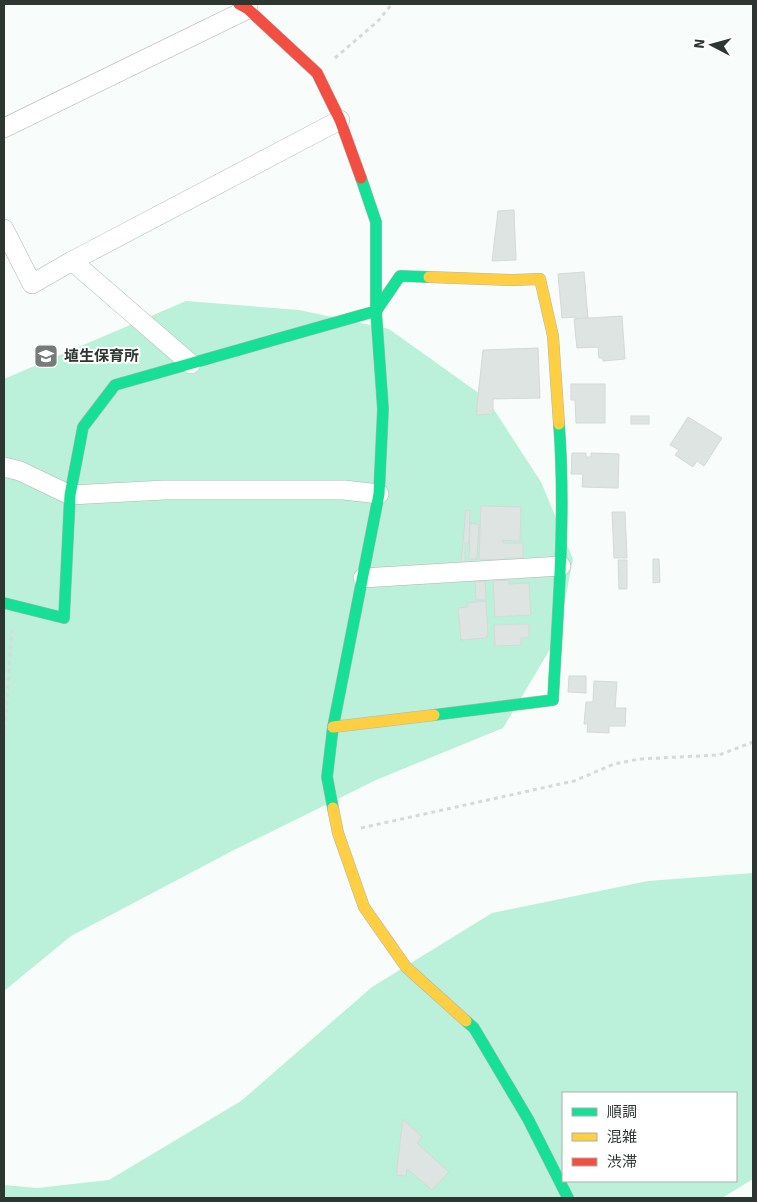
<svg xmlns="http://www.w3.org/2000/svg" width="757" height="1202" font-family="Signika,'Noto Sans JP',sans-serif">
	<style>
		.green { fill: #bbf0db; fill-rule: evenodd }
		.building { fill: #dee4e1; stroke: #d4dad7 }
		.lines { fill: none; stroke-linecap: round; stroke-linejoin: round }
		.street-casing { stroke: #b0b5b2; stroke-width: 20 }
		.fast-casing { stroke: #b0b5b2; stroke-width: 12 }
		.slow-casing { stroke: #b0b5b2; stroke-width: 12 }
		.jam-casing { stroke: #b0b5b2; stroke-width: 12 }
		.path { stroke: #d7dad8; stroke-width: 3; stroke-dasharray: 4 4; stroke-linecap: butt }
		.street { stroke: #fefffe; stroke-width: 19 }
		.fast { stroke: #16e098; stroke-width: 11 }
		.slow { stroke: #ffcf43; stroke-width: 11 }
		.jam { stroke: #f24e42; stroke-width: 11 }
		.labels { text-anchor: middle; stroke-width: 4; stroke-linejoin: round; paint-order: stroke }
		.poi-label { font-size: 15px; font-weight: bold; fill: #2e3632; stroke: #fff; text-anchor: start }
	</style>
	<rect width="100%" height="100%" fill="#f8fcfa"/>
	<g class="green">
		<path d="M186 301 299 310 389 329 487 399 541 482 573 559 558 636 503 728 376 780 234 850 71 936 4 991V379Z"/>
		<path d="M753 873V1179L722 1198H4V1185L37 1188 109 1180 241 1101 372 987 492 913 648 881ZM563 1093H736V1181H563Z"/>
	</g>
	<g class="building">
		<path d="M514 210 516 260 492 261 498 211Z"/>
		<path d="M584 272 588 318 576 319V317L562 318 558 274Z"/>
		<path d="M622 316 625 359 603 361V358H599L598 347 577 348 574 319Z"/>
		<path d="M538 348 540 398 493 399V414L476 415 483 350Z"/>
		<path d="M571 384H605V423H576L575 400H571Z"/>
		<rect x="631" y="416" width="18" height="8"/>
		<path d="M688 417 722 438 704 466 697 461 693 467 675 455 679 450 670 445Z"/>
		<path d="M572 453H586V457H591V453L619 454 618 488 582 487 583 474H571Z"/>
		<path d="M481 506 521 507 520 541 503 540V543H523V558H504V560L479 559Z"/>
		<path d="M466 510 470 511 469 543H465V562H461Z"/>
		<path d="M612 512H625L627 558H614Z"/>
		<path d="M470 523 479 524 477 559H469Z"/>
		<path d="M653 559H659L660 582 653 583Z"/>
		<path d="M618 560H627V589H619Z"/>
		<path d="M509 580V584L529 583 531 615 495 617 493 581Z"/>
		<path d="M485 581 486 600H476L475 582Z"/>
		<path d="M486 601 488 636H486V638L461 640 458 608 467 607V603Z"/>
		<path d="M529 624V638H521V645L495 646 494 625Z"/>
		<path d="M569 676H586V693L568 692Z"/>
		<path d="M594 681 617 682 615 708H626L625 726H609V733L587 732 588 724H584L586 702H593Z"/>
		<path d="M403 1119 422 1137 417 1143 449 1172 432 1190 407 1169 406 1176 396 1175Z"/>
	</g>
	<g class="lines">
		<g class="street-casing">
			<g id="street">
				<path d="M4 128 248 9"/>
				<path d="M4 229 32 284 72 261 340 120"/>
				<path d="M72 261 191 364"/>
				<path d="M4 467 20 471 70 495 164 490H344L379 494"/>
				<path d="M363 578 561 566"/>
			</g>
		</g>
		<g class="fast-casing">
			<g id="fast">
				<path d="M4 603 64 618 70 495 83 427 115 385 376 311 400 276 429 277"/>
				<path d="M434 715 553 700C558 608 566 516 559 424"/>
				<path d="M333 808 327 777 333 727 379 494 383 409 376 311V222L361 178"/>
				<path d="M466 1021 474 1028 528 1119 568 1198"/>
			</g>
		</g>
		<g class="slow-casing">
			<g id="slow">
				<path d="M429 277 512 280 540 279 553 336 559 424"/>
				<path d="M333 727 434 715"/>
				<path d="M333 808 338 833 364 907 406 967 466 1021"/>
			</g>
		</g>
		<g class="jam-casing">
			<path id="jam" d="M239 4 248 9 317 73 340 120 361 178"/>
		</g>
		<g class="path">
			<path d="M335 58 378 21 392 4"/>
			<path d="M4 745 12 629"/>
			<path d="M361 828 574 781 614 764 639 759 719 755 753 742"/>
		</g>
		<use href="#street" class="street"/>
		<use href="#fast" class="fast"/>
		<use href="#slow" class="slow"/>
		<use href="#jam" class="jam"/>
	</g>
	<defs>
		<g id="school-square" transform="scale(1.25)"><rect x="-9" y="-9" width="18" height="18" rx="4" fill="#757b78" stroke="#fff"/><path d="M0-5L7-2L0 1L-7-2ZM-4 1L0 2.5L4 1V4Q0 6-4 4Z" fill="#fff"/></g>
	</defs>
	<g fill-rule="evenodd">
		<use href="#school-square" x="46" y="356"/>
	</g>
	<g class="labels">
		<g class="poi-label">
			<text x="64" y="361">埴生保育所</text>
		</g>
	</g>
	<rect width="757" height="1202" fill="none" stroke="#2e3632" stroke-width="10"/>
	<rect x="562" y="1092" width="175" height="90" fill="#ffffff" stroke="#abafad"/>
	<rect x="572" y="1108" width="25" height="8" fill="#16e098" stroke="#abafad"/>
	<text x="607" y="1117" font-size="15" fill="#2e3632">順調</text>
	<rect x="572" y="1133" width="25" height="8" fill="#ffcf43" stroke="#abafad"/>
	<text x="607" y="1142" font-size="15" fill="#2e3632">混雑</text>
	<rect x="572" y="1158" width="25" height="8" fill="#f24e42" stroke="#abafad"/>
	<text x="607" y="1167" font-size="15" fill="#2e3632">渋滞</text>
	<g transform="translate(712 45) rotate(276)" stroke="#ffffff" stroke-width="4" paint-order="stroke">
	<path d="M0-4L9 19L0 12L-9 19Z" fill="#2e3632"/>
	<text y="-8" font-size="14" font-weight="bold" text-anchor="middle" fill="#2e3632">N</text>
	</g>
</svg>
